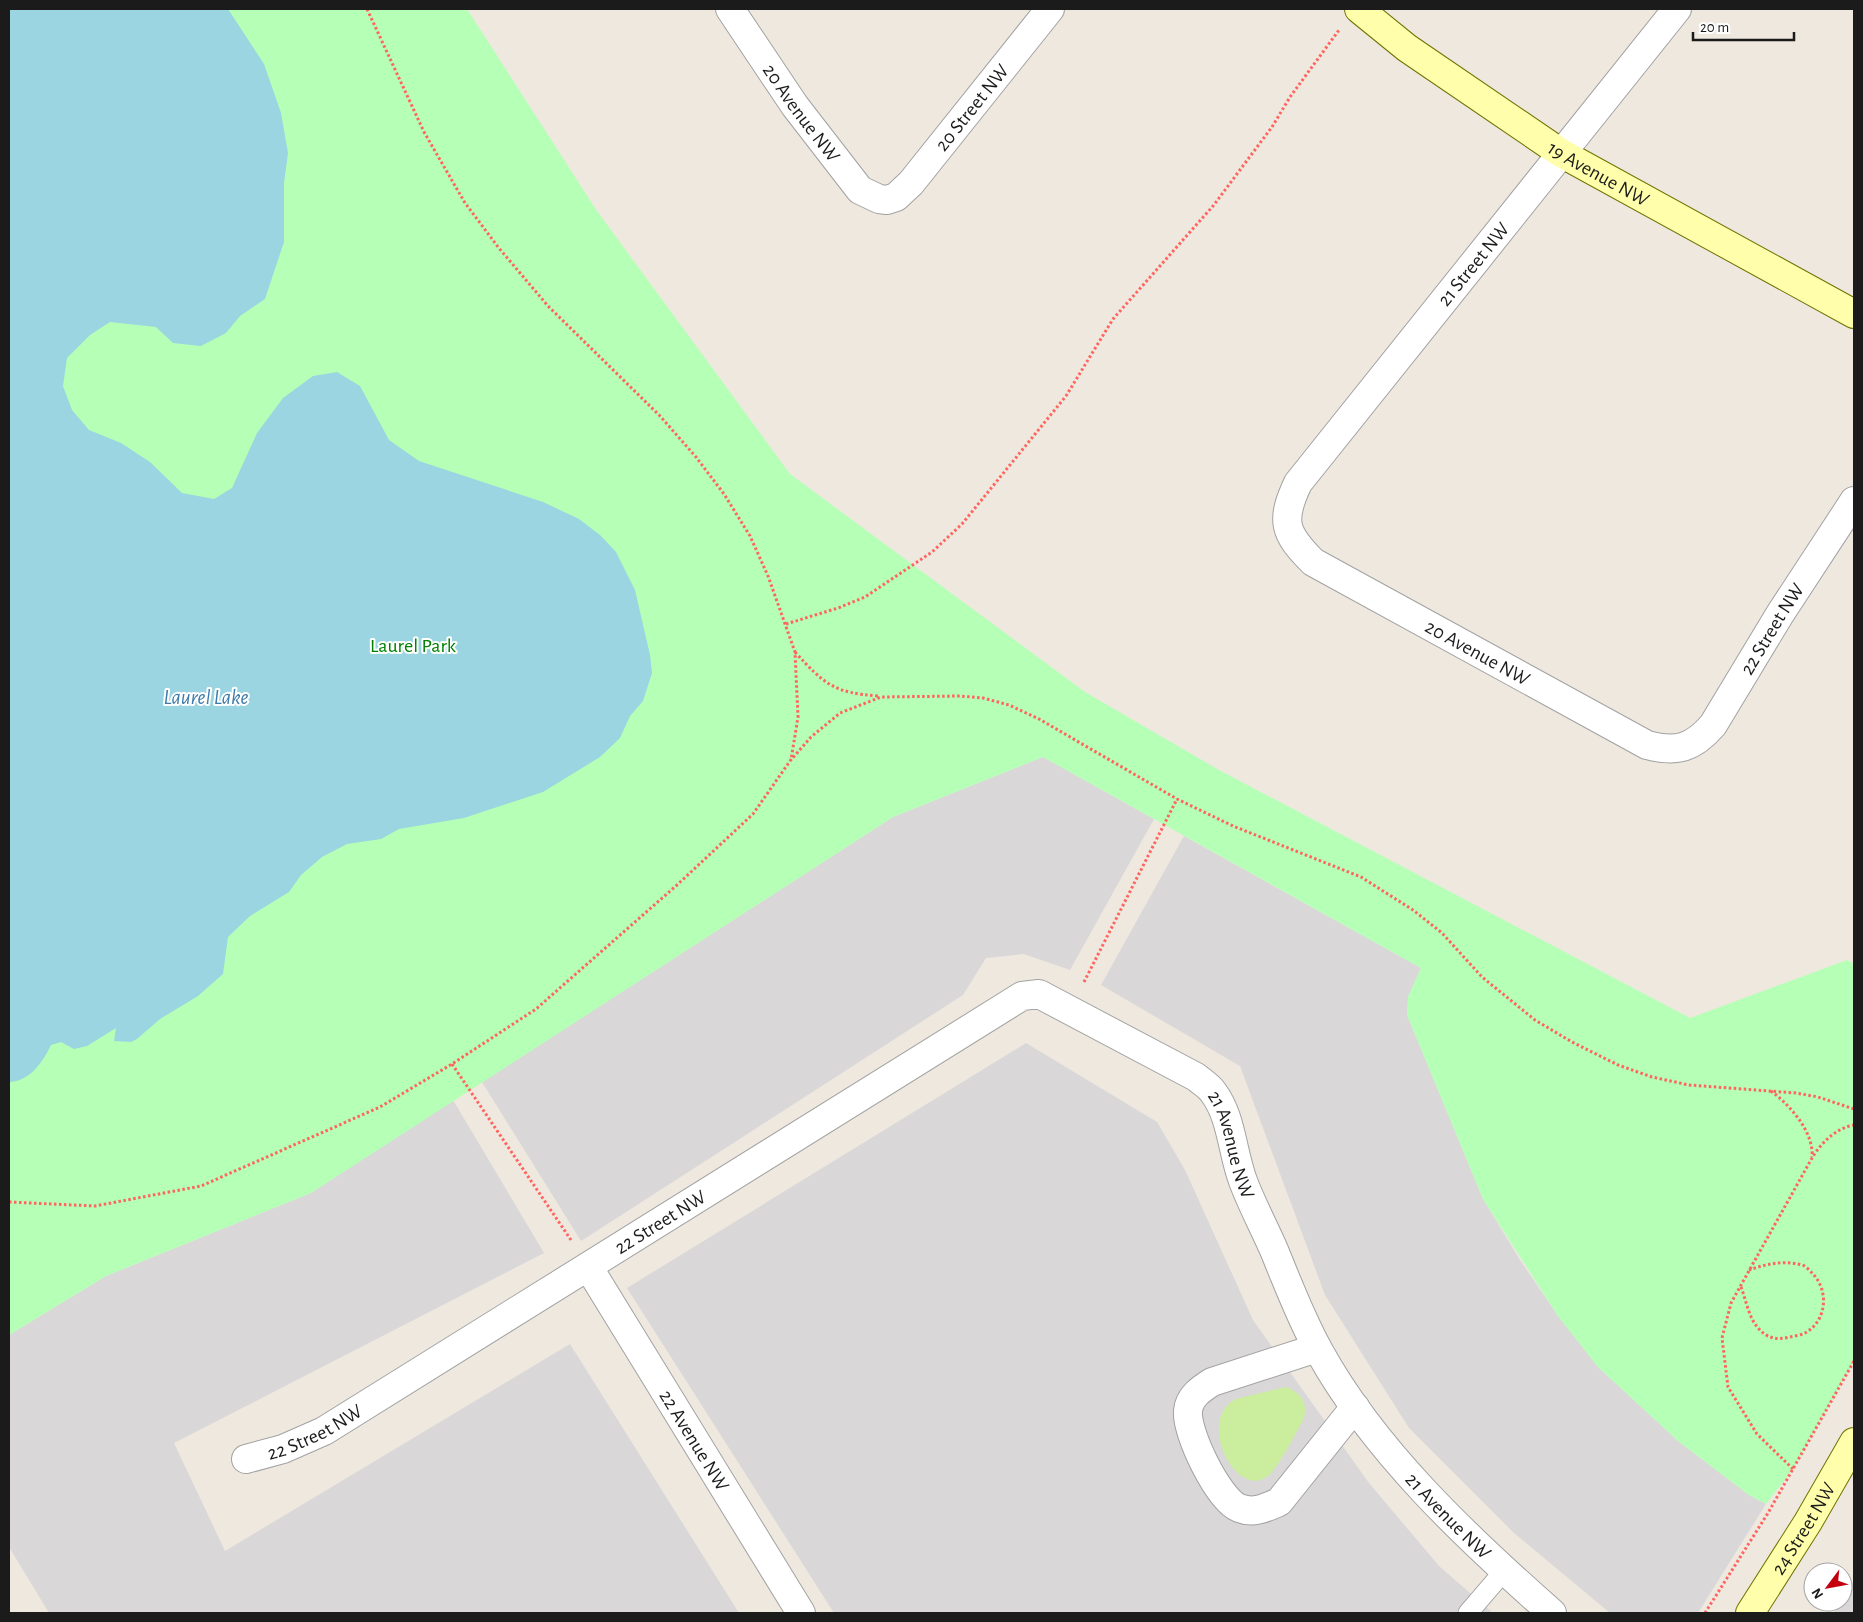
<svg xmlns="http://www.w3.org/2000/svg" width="1863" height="1622" font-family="'Alegreya Sans',sans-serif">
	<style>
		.residential { fill: #d9d7d8 }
		.grass { fill: #cbee9e }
		.park { fill: #b5ffb6 }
		.water { fill: #9ad5e1 }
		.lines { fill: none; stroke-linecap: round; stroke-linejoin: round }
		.lane-casing { stroke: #a2a2a2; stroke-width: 21 }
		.street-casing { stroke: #a2a2a2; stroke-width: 30 }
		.secondary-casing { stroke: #6f7300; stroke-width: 30 }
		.path { stroke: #ff645e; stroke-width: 3; stroke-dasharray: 2.5 2.5; stroke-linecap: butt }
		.lane { stroke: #fff; stroke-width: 19 }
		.street { stroke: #fff; stroke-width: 28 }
		.secondary { stroke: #fffeab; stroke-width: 28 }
		.labels { text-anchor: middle; stroke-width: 4; stroke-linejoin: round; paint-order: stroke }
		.street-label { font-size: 20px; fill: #1b1b1b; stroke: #fff }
		.park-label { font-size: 20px; fill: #018103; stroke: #fff }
		.water-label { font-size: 21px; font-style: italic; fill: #3d7baa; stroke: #fff }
	</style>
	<rect width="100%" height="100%" fill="#eee8df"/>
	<g class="residential">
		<path d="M1043 757 1154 819 1070 970 1024 954 986 958 963 995 581 1241 482 1082 893 817Z"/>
		<path d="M1184 836 1421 968 1408 997 1407 1015 1483 1199 1520 1260 1558 1316 1598 1367 1678 1441 1749 1495 1766 1504 1698 1613H1610L1514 1533 1409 1428 1325 1295 1240 1066 1101 985Z"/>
		<path d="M1026 1043 1157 1122 1185 1170 1253 1320 1369 1483 1439 1566 1493 1613H834L627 1288Z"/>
		<path d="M453 1100 544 1253 174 1443 225 1551 570 1344 739 1613H49L9 1547V1335L106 1276 311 1193Z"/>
		<path d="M1854 1580V1613H1834L1841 1602H1843Z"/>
	</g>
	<path class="grass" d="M1286 1387C1301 1393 1309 1403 1303 1420 1296 1433 1278 1468 1268 1476 1236 1501 1195 1419 1236 1399Z"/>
	<path class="park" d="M9 9H467L597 211 790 474 1085 692 1219 770 1690 1018 1847 960 1854 964V1361L1793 1469 1766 1504 1749 1495 1678 1441 1598 1367 1558 1316 1483 1199 1407 1015 1408 997 1421 968 1043 757 893 817 311 1193 106 1276 9 1335Z"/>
	<path class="water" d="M9 9H228L264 64 281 113 288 153 284 183V242L265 299 240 316 226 333 201 346 173 343 156 327 110 322 90 335 67 358 63 386 72 410 89 430 121 443 150 462 182 493 214 499 232 488 257 433 283 398 313 376 337 372 360 386 389 440 419 461 543 502 579 519 600 535 616 552 635 590 650 655 652 673 643 701 630 716 620 738 600 757 543 792 464 818 399 829 381 839 347 844 322 857 301 875 289 892 250 916 228 937 223 974 198 996 160 1019 137 1039 131 1042 114 1041 116 1028 87 1046 74 1049 61 1042 51 1045C43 1062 29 1082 9 1082Z"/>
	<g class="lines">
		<g class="lane-casing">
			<path id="lane" d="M1468 1613 1504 1571"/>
		</g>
		<g class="street-casing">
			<g id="street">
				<path id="s1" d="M730 9 795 106 860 190 879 199 887 200 896 197 911 183 1050 9"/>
				<path id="s2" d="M1677 9 1298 483C1280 521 1284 533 1313 562L1647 745C1677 753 1693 748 1713 725L1780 614 1854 501"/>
				<path id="s3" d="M589 1268 801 1613"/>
				<path d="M1317 1348 1212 1382C1201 1389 1189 1397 1188 1411 1186 1433 1218 1499 1239 1508 1254 1514 1265 1508 1279 1502L1355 1407"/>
				<path id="s4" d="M246 1459 283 1449 324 1431 1022 996 1039 994 1196 1077C1202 1082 1209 1086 1213 1092 1232 1117 1232 1152 1243 1181 1252 1205 1264 1227 1274 1250 1288 1284 1301 1319 1319 1351 1374 1451 1467 1538 1552 1613"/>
			</g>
		</g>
		<g class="secondary-casing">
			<g id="secondary">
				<path id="s5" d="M1359 9 1407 48 1561 153 1854 314"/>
				<path id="s6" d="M1750 1613 1808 1522 1854 1442"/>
			</g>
		</g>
		<g class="path">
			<path d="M367 9 424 132 465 203 498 247 548 306 660 416 696 457 724 494 750 536 768 576 795 652 798 717 791 760"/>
			<path d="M786 624 838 608 865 597 932 552 962 524 1066 396 1113 319 1213 206 1272 127 1290 97 1339 30"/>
			<path d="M795 652C824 684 834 693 878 696"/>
			<path d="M1084 982 1177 799"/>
			<path d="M452 1064 571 1240"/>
			<path d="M1771 1091C1790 1105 1814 1132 1812 1157"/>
			<path d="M9 1202 95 1206 201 1186 380 1107 452 1064 536 1009 677 885 753 814 790 761 811 737 840 713 881 697 960 696 983 698 1009 705 1039 719 1177 799 1233 826 1361 877 1413 910 1442 933 1482 977 1535 1020 1572 1042 1618 1065 1652 1077 1689 1085 1796 1093 1818 1097 1854 1109"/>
			<path d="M1741 1287C1746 1300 1749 1319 1759 1329 1768 1339 1778 1340 1790 1337 1795 1336 1801 1335 1805 1333 1827 1321 1829 1291 1813 1274 1810 1271 1806 1266 1802 1265 1784 1260 1766 1264 1749 1270"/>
			<path d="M1793 1469 1757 1434 1728 1387 1722 1338 1731 1303 1812 1158C1821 1143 1836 1128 1854 1125"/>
			<path d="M1705 1613 1768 1513 1854 1361"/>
		</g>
		<use href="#lane" class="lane"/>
		<use href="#street" class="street"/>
		<use href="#secondary" class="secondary"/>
	</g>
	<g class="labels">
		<g class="street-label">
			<text dy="7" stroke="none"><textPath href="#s1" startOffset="379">20 Street NW</textPath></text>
			<text dy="7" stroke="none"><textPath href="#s1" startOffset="126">20 Avenue NW</textPath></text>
			<text dy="7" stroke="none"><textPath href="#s5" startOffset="291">19 Avenue NW</textPath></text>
			<text transform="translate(1473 264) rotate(-51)" y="7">21 Street NW</text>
			<text dy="7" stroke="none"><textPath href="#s2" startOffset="1264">22 Street NW</textPath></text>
			<text dy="7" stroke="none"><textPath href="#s2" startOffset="884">20 Avenue NW</textPath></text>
			<text dy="7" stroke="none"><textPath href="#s4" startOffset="1179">21 Avenue NW</textPath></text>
			<text dy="7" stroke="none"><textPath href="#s4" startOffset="479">22 Street NW</textPath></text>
			<text dy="7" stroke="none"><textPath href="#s4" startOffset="74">22 Street NW</textPath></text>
			<text dy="7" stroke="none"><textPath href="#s3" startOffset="202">22 Avenue NW</textPath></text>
			<text dy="7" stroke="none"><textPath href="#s4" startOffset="1614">21 Avenue NW</textPath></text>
			<text dy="7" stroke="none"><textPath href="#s6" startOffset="100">24 Street NW</textPath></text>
		</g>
		<g class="park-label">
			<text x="413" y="652">Laurel Park</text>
		</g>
		<g class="water-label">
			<text x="206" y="704">Laurel Lake</text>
		</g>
	</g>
	<rect width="1863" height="1622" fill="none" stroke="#1b1b1b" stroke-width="20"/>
	<g transform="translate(1828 1587) rotate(238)"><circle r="24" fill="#ffffff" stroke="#a4a4a4"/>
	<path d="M0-4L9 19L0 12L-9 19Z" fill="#c5000e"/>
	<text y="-8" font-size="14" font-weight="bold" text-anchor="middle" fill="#1b1b1b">N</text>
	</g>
	<path d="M1693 32v8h101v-8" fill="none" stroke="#1b1b1b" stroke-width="2.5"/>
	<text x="1700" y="32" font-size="15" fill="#1b1b1b" stroke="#ffffff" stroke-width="4" paint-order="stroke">20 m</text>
</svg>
